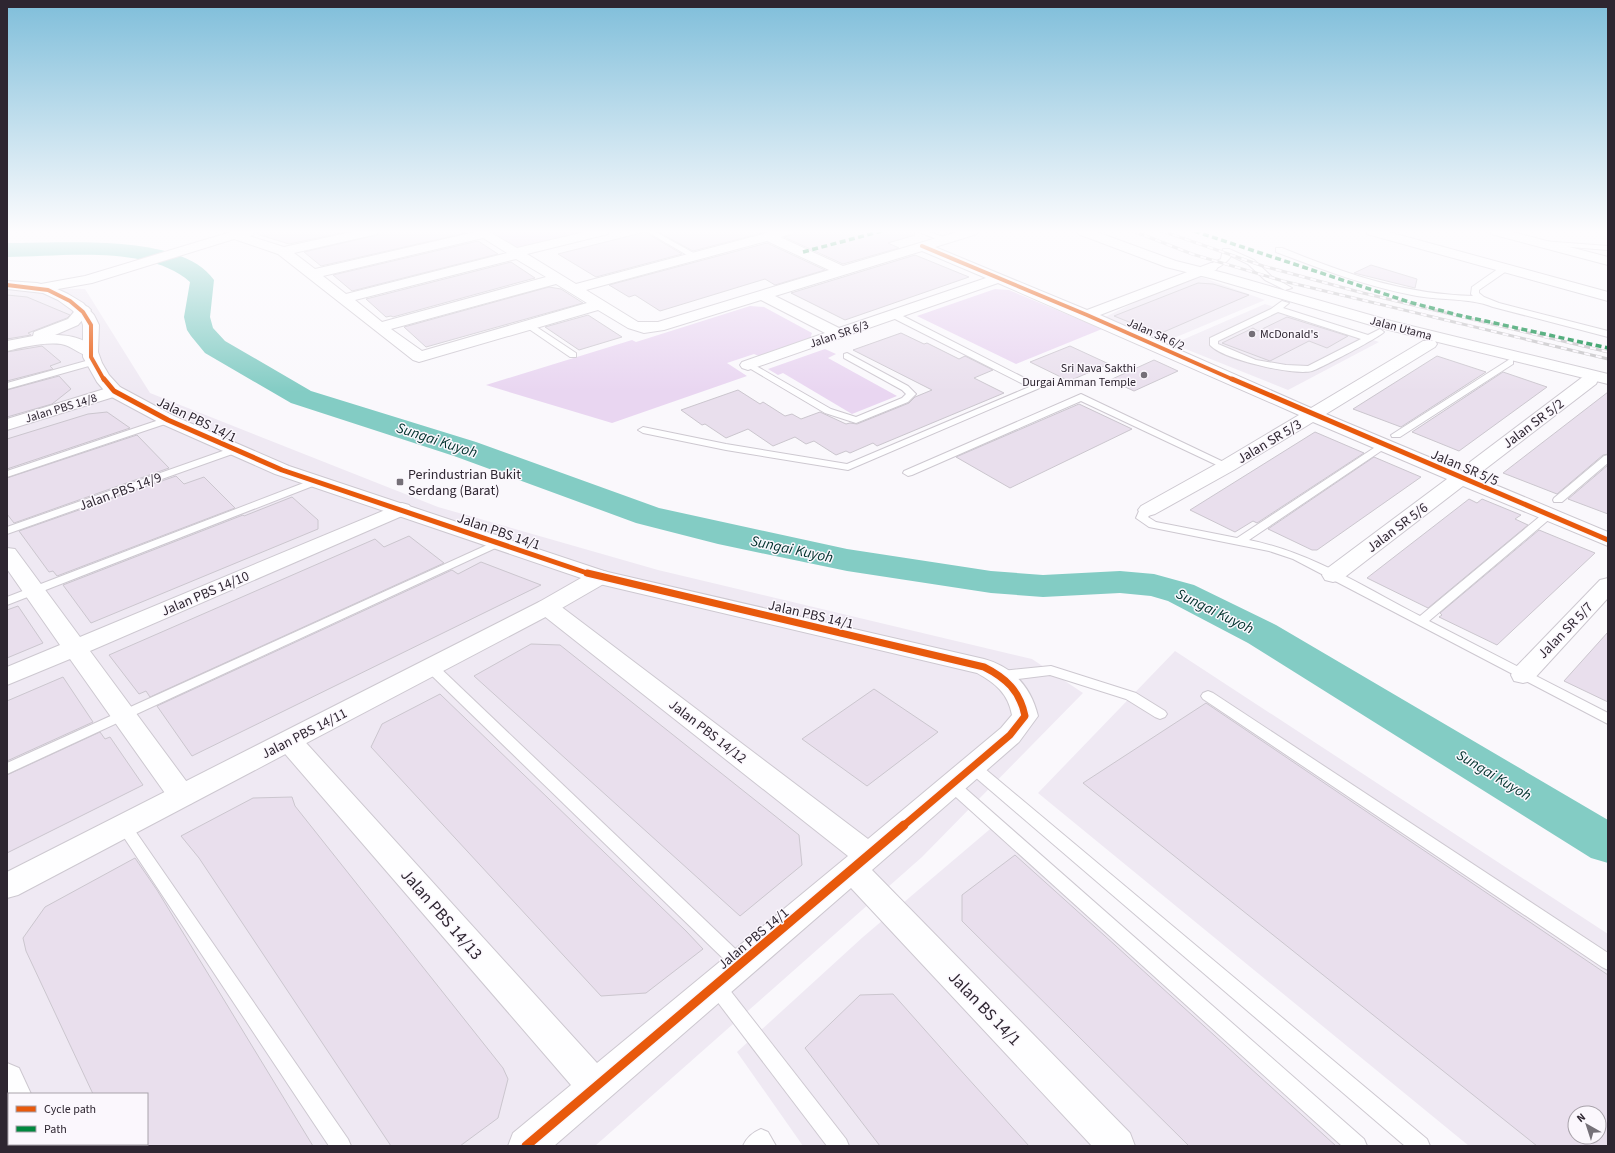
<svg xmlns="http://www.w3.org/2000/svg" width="1615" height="1153" font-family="'Source Sans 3',sans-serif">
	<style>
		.built { fill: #efe9f3; fill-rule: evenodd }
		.green { fill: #e9d6f1 }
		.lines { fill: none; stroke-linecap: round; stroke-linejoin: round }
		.river { fill: #83ccc4; fill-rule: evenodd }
		.building { fill: #e9dfed; stroke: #cbc6ce; fill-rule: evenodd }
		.service-casing { stroke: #cdc8d0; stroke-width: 2 }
		.minor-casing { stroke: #cdc8d0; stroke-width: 2 }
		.tertiary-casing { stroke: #cdc8d0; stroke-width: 2 }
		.motorway-casing { stroke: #cdc8d0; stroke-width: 2 }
		.service { fill: #fefeff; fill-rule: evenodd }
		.minor { fill: #fefeff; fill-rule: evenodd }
		.tertiary { fill: #fefeff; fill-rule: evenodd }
		.motorway { fill: #fefeff; fill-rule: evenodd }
		.rail-casing { stroke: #c4c2c5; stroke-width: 3 }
		.rail { stroke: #fbf7fd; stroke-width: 2; stroke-dasharray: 6; stroke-linecap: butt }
		.quiet { stroke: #00873e; stroke-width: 3.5; stroke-dasharray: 6 3.5; stroke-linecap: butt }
		.cycleway-far3-casing { stroke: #fbf7fd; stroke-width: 5.5 }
		.cycleway-far2-casing { stroke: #fbf7fd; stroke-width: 7 }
		.cycleway-far1-casing { stroke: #fbf7fd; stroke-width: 10 }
		.cycleway-casing { stroke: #fbf7fd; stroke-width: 12 }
		.cycleway-far3 { stroke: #e8590c; stroke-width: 4 }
		.cycleway-far2 { stroke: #e8590c; stroke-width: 5 }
		.cycleway-far1 { stroke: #e8590c; stroke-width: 7 }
		.cycleway { stroke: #e8590c; stroke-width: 9 }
		.poi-dot { fill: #757078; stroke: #fbf7fd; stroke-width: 1.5 }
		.labels { text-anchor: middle; stroke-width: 3; stroke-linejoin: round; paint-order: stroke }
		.far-street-label { font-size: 12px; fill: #2e2631; stroke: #fbf7fd }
		.far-poi-label { font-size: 12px; fill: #2e2631; stroke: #fbf7fd; text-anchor: start }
		.street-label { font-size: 14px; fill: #2e2631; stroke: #fbf7fd }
		.poi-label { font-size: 14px; fill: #2e2631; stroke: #fbf7fd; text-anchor: start }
		.water-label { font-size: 15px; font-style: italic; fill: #00322d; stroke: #fbf7fd }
		.near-street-label { font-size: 17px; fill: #2e2631; stroke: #fbf7fd }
	</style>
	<rect width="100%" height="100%" fill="#faf8fc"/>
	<g class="built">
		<path d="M1193 274 1265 300 1162 343 1103 318Z"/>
		<path d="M7 283 35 288 85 289 150 393 438 507 658 570 1032 659 1083 693 922 857 595 1146H7ZM9 1094H147V1144H9Z"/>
		<path d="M1265 304 1379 342 1288 390 1173 344Z"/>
		<path d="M1175 651 1608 934V1146H1469L1038 793ZM1575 1113H1599V1137H1575Z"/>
		<path d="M996 824 1363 1146H803L737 1052 863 937Z"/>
	</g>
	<g class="green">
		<path d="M490 231H587L518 248Z"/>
		<path d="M995 289 1009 290 1102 329 1016 364 917 316Z"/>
		<path d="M750 306 764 307 812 333 810 339 759 356 754 354 727 363 747 376 612 423 486 385 632 340 636 342Z"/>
		<path d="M825 349 836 354 828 358 897 396 852 414 783 373 778 375 768 369Z"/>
	</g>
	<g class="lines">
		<path class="river" d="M7 243C59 244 181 232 214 280L210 317 213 328 225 341 311 391 476 442 659 508 847 549 991 571 1043 575 1120 571 1154 574 1194 585 1276 625 1608 820V863L1591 858 1248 643 1168 601 1151 596 1120 593 1043 597 991 593 847 571 718 544 636 523 454 456 291 403 205 353 191 336 187 330 184 317 190 282C147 244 61 257 7 257Z"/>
	</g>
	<g class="building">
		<path d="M257 231H351L289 244 257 234Z"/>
		<path d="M379 231H463L466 233 321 266 304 252 377 235Z"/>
		<path d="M656 231H770L693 251Z"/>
		<path d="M794 231H914L915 235 888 243 899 248 843 264 784 237 792 235Z"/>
		<path d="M645 232 682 254 596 277 558 254Z"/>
		<path d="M478 241 498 254 352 291 333 275Z"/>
		<path d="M767 243 825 270 775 285 765 279 660 311 635 295 629 297 609 285Z"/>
		<path d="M915 255 969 277 845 320 791 293Z"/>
		<path d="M511 262 535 278 393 317 391 316 386 317 366 299Z"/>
		<path d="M1371 265 1417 279 1415 288 1354 273Z"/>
		<path d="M1198 283 1213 284 1249 295 1159 334 1114 316Z"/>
		<path d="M549 287 561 289 583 303 426 347 404 327Z"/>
		<path d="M7 295 27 297 70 315 67 318 28 333 31 335 7 339Z"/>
		<path d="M588 315 622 337 579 350 545 327Z"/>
		<path d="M1287 317 1348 336 1327 348 1309 341 1270 361 1222 343 1253 328 1258 331Z"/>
		<path d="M901 333 924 344 927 343 959 359 965 356 993 370 974 378 1004 393 877 446 873 443 850 453 846 451 836 455 814 441 806 444 795 437 773 446 748 429 726 438 705 424 702 425 681 410 738 390 760 404 763 402 785 416 792 414 801 419 820 412 846 424 850 423 857 424 909 403 915 397 932 390 853 350Z"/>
		<path d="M42 346 61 362 50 366 53 369 7 381V352Z"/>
		<path d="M1070 346 1109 364 1069 381 1030 362Z"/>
		<path d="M1437 356 1486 372 1401 427 1353 409Z"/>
		<path d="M1154 360 1178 371 1134 391 1110 380Z"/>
		<path d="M1503 372 1547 387 1459 451 1412 432Z"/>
		<path d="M59 376 71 389 52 404 7 417V390Z"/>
		<path d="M1608 392V454L1603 455 1557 494 1503 473Z"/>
		<path d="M1079 404 1132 429 1010 488 956 457Z"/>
		<path d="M107 412 130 428 7 469V439L88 414Z"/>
		<path d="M1315 432 1364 453 1257 523 1253 521 1235 532 1190 510Z"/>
		<path d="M137 435 169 468 14 523 7 514V478Z"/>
		<path d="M1374 457 1421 477 1317 550H1312L1268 529Z"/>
		<path d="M1608 465V514L1568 499Z"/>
		<path d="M176 476 184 484 204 477 235 508 57 576 53 571 49 572 19 531Z"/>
		<path d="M292 497 318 520V529L91 623 63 585 243 515 244 516Z"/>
		<path d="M1469 499 1477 503 1482 499 1521 515 1515 519 1528 525 1428 608 1367 578Z"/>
		<path d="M1539 530 1595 553 1497 645 1439 617 1442 615 1440 613Z"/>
		<path d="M409 536 444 563 150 697 146 691 139 694 109 655 375 539 384 547Z"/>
		<path d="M481 562 541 585 192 756 157 706 452 570 458 574Z"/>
		<path d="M18 606 43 643 7 658V610Z"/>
		<path d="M1608 632V702L1564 681Z"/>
		<path d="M531 644 560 645 799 835 802 865 740 916 474 676Z"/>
		<path d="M63 677 93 722 7 761V701Z"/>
		<path d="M874 689 938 732 867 786 802 739Z"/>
		<path d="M440 694 686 931 703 949 646 993 601 996 371 747 382 724Z"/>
		<path d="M1206 703 1608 975V1146H1537L1083 783ZM1575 1113H1599V1137H1575Z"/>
		<path d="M100 732 105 739 110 737 143 785 7 853V775Z"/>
		<path d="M292 797 295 806 503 1068 508 1079 498 1118 460 1146H391L199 858 181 836 253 798Z"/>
		<path d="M1015 855 1105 936 1336 1146H1189L962 921V895Z"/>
		<path d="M135 858 157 890 313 1146H147V1094H93L26 951 23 938 45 907Z"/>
		<path d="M893 994 956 1065 1029 1146H880L805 1048 860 995Z"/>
	</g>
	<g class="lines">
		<g class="service-casing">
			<g id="service">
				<path d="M646 231H654L699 256 692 258Z"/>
				<path d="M917 231H927L948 239 941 241Z"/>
				<path d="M1542 241 1608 246V250L1545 245H1542Z"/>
				<path d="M1276 248H1282C1346 274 1403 294 1473 296L1471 294 1472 287 1502 266H1508V270L1479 290V293L1484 297 1499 303 1608 331V337L1493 307C1468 297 1439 301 1412 295 1365 286 1321 269 1276 252Z"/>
				<path d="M1223 249H1229L1254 260 1271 276 1292 288 1285 290 1265 280 1248 264 1231 256C1227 263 1217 270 1208 269V265L1221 259Z"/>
				<path d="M1282 301 1289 303 1283 308 1368 335 1380 329 1384 332C1380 337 1319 369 1312 371 1293 376 1222 359 1210 345V338L1271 309ZM1278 312 1361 339 1308 366 1286 365 1256 360 1218 344V341Z"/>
				<path d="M891 313H897L1042 387 848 470 726 450 643 433 638 430 643 427 726 444 847 464 1029 387 891 317Z"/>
				<path d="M529 322 576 353V357H570L526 327 525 325Z"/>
				<path d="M847 353 908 386 916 394 908 402 856 423 825 413 744 365 748 362 751 363 831 409 856 417 902 398 906 394 902 390 844 358V354Z"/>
				<path d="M93 359 97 362 96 364 7 389V383Z"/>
				<path d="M1510 359 1513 360V364L1400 437H1392L1391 435Z"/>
				<path d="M1081 394 1232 466 1231 468H1223L1081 401 912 475 908 476 903 473 904 471Z"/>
				<path d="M168 417 171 418 173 420 171 422 7 477V471Z"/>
				<path d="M1383 442 1387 443 1388 445 1387 447 1249 540C1310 552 1364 587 1420 616L1544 513H1552L1554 515 1552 517 1429 621 1608 713V724L1293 559 1269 551 1149 527 1136 518 1139 511 1148 507 1154 510 1148 517 1156 522 1237 538Z"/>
				<path d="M234 447 239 450 238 452 7 534V527Z"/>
				<path d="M1608 455V463L1562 502H1554L1553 500 1554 498 1604 456Z"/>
				<path d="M314 479 318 480 319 482 318 484 7 605V597Z"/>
				<path d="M498 540 504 543 502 545 7 774V763Z"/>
				<path d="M431 663 436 664 746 959 749 964 746 969 740 972 734 969 426 670 424 667 426 664Z"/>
				<path d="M1051 666 1136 693 1165 711 1167 714 1165 717 1160 719 1155 717 1126 699 1050 675 1002 681 997 679 995 676 997 673 1002 671Z"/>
				<path d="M1208 691 1213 693 1608 953V970L1602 967 1203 699 1201 696 1203 693Z"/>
				<path d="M973 762 978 763 1427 1139 1430 1146H1405L968 771 966 767 968 763Z"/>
				<path d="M952 779 957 781 1364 1139 1367 1146H1342L947 789 945 785 947 781Z"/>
				<path d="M124 820 129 822 348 1139 351 1146H329L119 830 116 826 119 822Z"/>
				<path d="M716 978 722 980 846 1139 849 1146H827L710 992 707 986 710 980Z"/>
				<path d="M761 1129 768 1132 776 1146H743C747 1137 752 1133 761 1129Z"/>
			</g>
		</g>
		<g class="minor-casing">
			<g id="minor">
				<path d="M234 231H254L253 235 249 236 284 247 356 231H378L377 234 294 253 315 269 475 232 474 231H488L517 248 589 231H609L608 234 527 254 576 284 774 231H793L792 234 780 237 843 266 960 231H978L977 234 935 247 1087 310 1211 263 1216 264 1218 267 1216 270 1100 315 1311 408 1423 341H1435L1437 344 1435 347 1326 414 1608 532V546L1463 486 1341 580 1333 582 1325 580 1322 575 1325 570 1447 479 1313 422 1234 470 1155 514 1148 516 1141 514 1138 510 1141 506 1220 462 1299 415 998 283 748 370 742 368 740 365 742 362 825 333 761 300 664 330 644 333 628 328 598 310 419 362 413 360 278 254 234 239 92 283 41 292 36 291 34 288 36 285 41 284 85 276ZM483 238 507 253 346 294 323 276ZM767 241 829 270 658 322H638L586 290ZM922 251 986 278 839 328 775 296ZM516 259 546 277 382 322 355 300ZM556 284 587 303 422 351 391 329Z"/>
				<path d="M83 305 88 307 91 310 78 325 55 335C70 335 89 339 98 352L96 355C82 359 74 346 61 344 43 342 24 347 7 351V341L33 336 34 332 68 319 78 307Z"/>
				<path d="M1590 375 1596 376 1598 380 1596 384 1484 470 1477 472 1470 470 1467 466 1470 462 1584 376Z"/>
				<path d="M114 386 120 387 123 391 120 395 7 430V419Z"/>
				<path d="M402 503 409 505 412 509 409 513 90 651 192 789 196 796 192 803 182 807 172 803 70 659 7 685V667L60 645 7 569V548L15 549 80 637Z"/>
				<path d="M599 570 984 659C1013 667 1031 687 1038 716L1019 742 872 870 1130 1133 1135 1146H1092L851 888 554 1146H508L513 1133 571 1085 280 748 276 741 280 734 289 732 298 734 597 1063 848 856 539 612 536 607 539 602 547 600 555 602 868 839 1001 728 1012 715C1008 693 995 683 977 673L591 582 588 577 591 572Z"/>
				<path d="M1608 578V598L1532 681 1523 683 1514 681 1511 675 1514 669 1600 580Z"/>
				<path d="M7 1063 19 1068 31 1094H9V1110L7 1109Z"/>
				<rect x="16" y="1144" width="37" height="2"/>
			</g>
		</g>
		<g class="tertiary-casing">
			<g id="tertiary">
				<path d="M1077 231H1094L1176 261 1224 273 1391 321 1608 374V384L1381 328 1214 279 1166 267 1078 234Z"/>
				<path d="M7 281 37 283 53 287 68 294 83 303 94 315 99 325 98 352 102 363 109 375 120 387 174 416 289 466 607 572 610 577 607 582 555 612 18 895 7 898V872L539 602 581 578 275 474 162 424 108 395 97 382 83 357V325L81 319 72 310 58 300 43 293 7 289Z"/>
			</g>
		</g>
		<g class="motorway-casing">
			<g id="motorway">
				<path d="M1366 231H1385L1608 292V301L1367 234Z"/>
				<path d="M1490 231H1509L1608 257V265L1491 234Z"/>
			</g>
		</g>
		<use href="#service" class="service"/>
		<use href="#minor" class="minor"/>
		<use href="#tertiary" class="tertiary"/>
		<use href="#motorway" class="motorway"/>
		<g class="rail-casing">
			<g id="rail">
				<path d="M1133 231 1192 254 1283 281 1608 359"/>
				<path d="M1162 231 1263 266 1363 293 1608 352"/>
			</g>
		</g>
		<use href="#rail" class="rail"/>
		<g class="quiet">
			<path d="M1194 231 1409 302 1458 315 1608 348"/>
			<path d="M803 252 882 231"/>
		</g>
		<g class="cycleway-far3-casing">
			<g id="cycleway-far3">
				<path d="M922 246 1087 315 1234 380"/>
				<path d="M7 285 48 290 70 301 83 312 91 325V357L104 380"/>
			</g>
		</g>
		<g class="cycleway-far2-casing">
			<g id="cycleway-far2">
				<path d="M104 379 114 391 168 420 282 470 590 574"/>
				<path d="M1232 379 1608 540"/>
			</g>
		</g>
		<g class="cycleway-far1-casing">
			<path id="cycleway-far1" d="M587 573 984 667C1006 678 1020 691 1025 716L1010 735 903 826"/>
		</g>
		<g class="cycleway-casing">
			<path id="cycleway" d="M526 1146 904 825"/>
		</g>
		<use href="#cycleway-far3" class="cycleway-far3"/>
		<use href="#cycleway-far2" class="cycleway-far2"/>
		<use href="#cycleway-far1" class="cycleway-far1"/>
		<use href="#cycleway" class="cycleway"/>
	</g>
	<linearGradient id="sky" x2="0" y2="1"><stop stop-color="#7fbeda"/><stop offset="0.59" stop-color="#fdfcfe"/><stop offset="1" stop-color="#fdfcfe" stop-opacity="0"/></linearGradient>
	<rect width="1615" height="392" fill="url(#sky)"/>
	<g class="poi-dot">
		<circle cx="1252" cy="334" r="4"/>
		<circle cx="1144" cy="375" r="4"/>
		<rect x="396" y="478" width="8" height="8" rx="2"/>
	</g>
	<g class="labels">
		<g class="far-street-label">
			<text transform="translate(1401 328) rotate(15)" y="4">Jalan Utama</text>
			<text transform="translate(839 334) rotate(-19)" y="4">Jalan SR 6/3</text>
			<text transform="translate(1156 334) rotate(24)" y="4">Jalan SR 6/2</text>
			<text transform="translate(61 408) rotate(-17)" y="4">Jalan PBS 14/8</text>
		</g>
		<g class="far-poi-label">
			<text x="1260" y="338">McDonald's</text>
			<text x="1136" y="372" text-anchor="end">Sri Nava Sakthi<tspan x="1136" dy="14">Durgai Amman Temple</tspan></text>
		</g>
		<g class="street-label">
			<text transform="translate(197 419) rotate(26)" y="5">Jalan PBS 14/1</text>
			<text transform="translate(1533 423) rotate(-37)" y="5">Jalan SR 5/2</text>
			<text transform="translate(1269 441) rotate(-31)" y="5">Jalan SR 5/3</text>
			<text transform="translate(1465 467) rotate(23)" y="5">Jalan SR 5/5</text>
			<text transform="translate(120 491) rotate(-20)" y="5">Jalan PBS 14/9</text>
			<text transform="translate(1397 527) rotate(-37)" y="5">Jalan SR 5/6</text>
			<text transform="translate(499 531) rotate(19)" y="5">Jalan PBS 14/1</text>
			<text transform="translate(205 593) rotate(-23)" y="5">Jalan PBS 14/10</text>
			<text transform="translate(811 614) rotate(13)" y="5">Jalan PBS 14/1</text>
			<text transform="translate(1565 630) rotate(-46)" y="5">Jalan SR 5/7</text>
			<text transform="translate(708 731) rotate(38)" y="5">Jalan PBS 14/12</text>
			<text transform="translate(304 733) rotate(-27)" y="5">Jalan PBS 14/11</text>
			<text transform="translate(753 938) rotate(-40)" y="5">Jalan PBS 14/1</text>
		</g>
		<g class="poi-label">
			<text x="408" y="479">Perindustrian Bukit<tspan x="408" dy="16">Serdang (Barat)</tspan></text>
		</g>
		<g class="water-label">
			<text transform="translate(437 440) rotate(18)" y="5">Sungai Kuyoh</text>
			<text transform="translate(792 549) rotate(12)" y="5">Sungai Kuyoh</text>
			<text transform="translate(1215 611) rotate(26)" y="5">Sungai Kuyoh</text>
			<text transform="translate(1494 775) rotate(31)" y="5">Sungai Kuyoh</text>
		</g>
		<g class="near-street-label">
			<text transform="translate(442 914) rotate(49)" y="6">Jalan PBS 14/13</text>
			<text transform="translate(985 1008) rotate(46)" y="6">Jalan BS 14/1</text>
		</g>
	</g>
	<rect width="1615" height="1153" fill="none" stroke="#2e2631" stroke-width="16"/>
	<rect x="8" y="1093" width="140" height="52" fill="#fbf7fd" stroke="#a9a3ab"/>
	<rect x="16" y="1106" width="20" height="6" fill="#e8590c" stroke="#a9a3ab"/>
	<text x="44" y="1113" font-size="12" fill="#2e2631">Cycle path</text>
	<rect x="16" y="1126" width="20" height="6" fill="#00873e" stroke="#a9a3ab"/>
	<text x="44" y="1133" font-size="12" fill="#2e2631">Path</text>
	<g transform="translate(1587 1125) rotate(321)"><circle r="19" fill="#fbf7fd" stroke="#a9a3ab"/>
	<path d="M0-3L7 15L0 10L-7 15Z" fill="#757078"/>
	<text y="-6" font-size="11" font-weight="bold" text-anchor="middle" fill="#2e2631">N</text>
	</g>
</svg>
